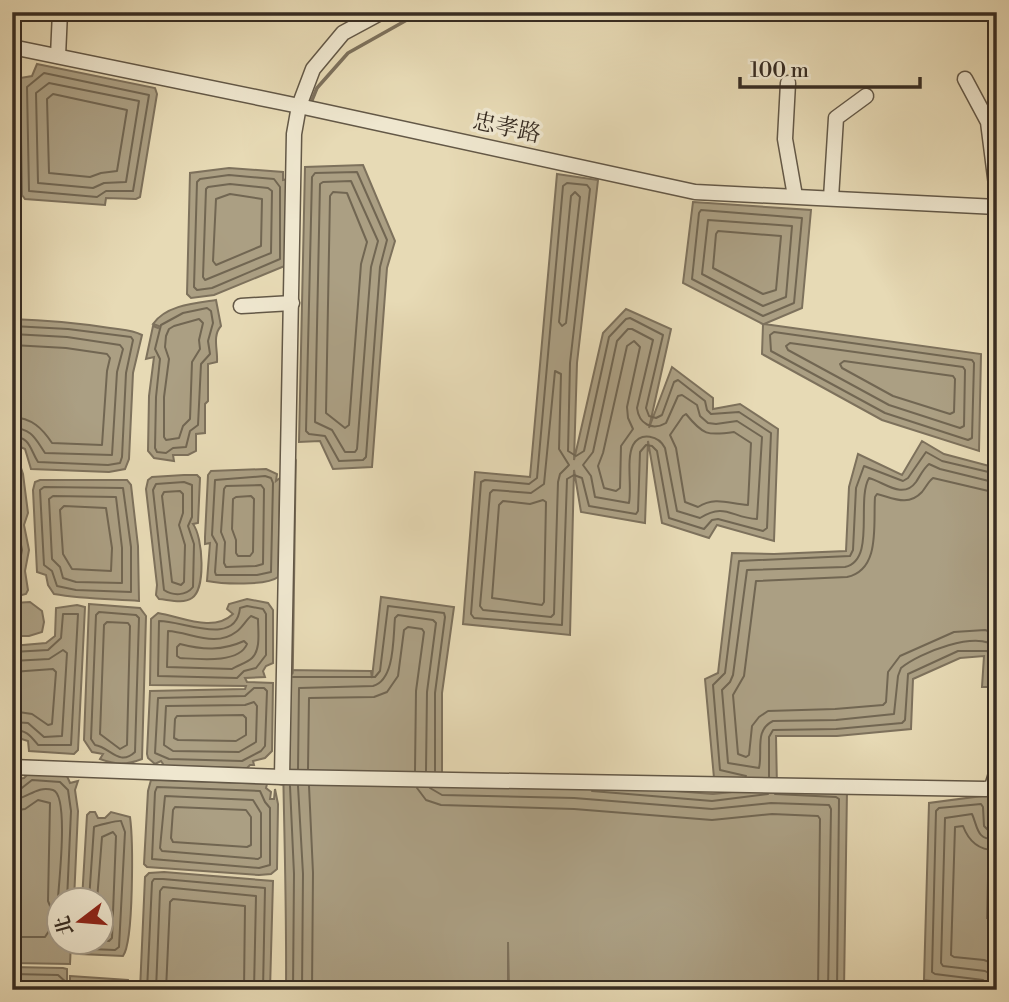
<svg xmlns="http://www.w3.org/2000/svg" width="1009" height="1002" font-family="'Libre Bodoni','Noto Serif TC',serif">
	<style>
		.water { fill: #ab9f83; stroke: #7d715c; stroke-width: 2 }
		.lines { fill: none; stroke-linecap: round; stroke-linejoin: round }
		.shore { stroke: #716652; stroke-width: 2 }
		.stream { stroke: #7d715c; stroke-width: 3.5 }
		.minor-casing { stroke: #635847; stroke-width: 17 }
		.minor { stroke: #efe7cf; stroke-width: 14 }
		.labels { text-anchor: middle; stroke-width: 7; stroke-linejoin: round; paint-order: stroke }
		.street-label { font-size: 23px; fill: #372c22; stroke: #efe7cf }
	</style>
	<rect width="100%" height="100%" fill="#e7dab5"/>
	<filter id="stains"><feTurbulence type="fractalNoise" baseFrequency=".00286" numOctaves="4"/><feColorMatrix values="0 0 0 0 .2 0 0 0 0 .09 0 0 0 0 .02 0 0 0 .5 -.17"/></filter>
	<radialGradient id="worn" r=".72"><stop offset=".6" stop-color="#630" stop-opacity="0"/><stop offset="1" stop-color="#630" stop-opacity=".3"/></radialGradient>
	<g class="water">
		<path d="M37 64 155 88 157 94 140 197 136 199 106 198 105 205 25 199 22 195 20 78 32 76Z"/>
		<path d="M363 165 395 241 387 268 372 467 333 469 320 441 299 442 305 167Z"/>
		<path d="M229 168 283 172V180L288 179 287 265 214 295 191 298 187 294 190 173Z"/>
		<path d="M557 174 598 180 577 363 574 460 603 333 626 309 671 329 649 428 672 367 713 398V409L740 404 778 429 774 541 717 525 709 538 662 523 648 441 645 523 581 512 574 470 570 635 463 624 475 472 530 477Z"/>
		<path d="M693 202 811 210 802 308 764 324 981 354 979 451 882 420 762 354 763 324 683 283Z"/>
		<path d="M216 300 221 326C212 336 218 350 217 362L208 364V401L205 404V433L196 434V451L188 455H173L174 461 154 458 148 451 149 396 154 357 146 359 153 326 158 328 159 326 153 324C166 305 196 303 216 300Z"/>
		<path d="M12 319C45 320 78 323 110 328 122 330 131 329 142 335L133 373 129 459 125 469 109 472 31 469 25 449 12 443Z"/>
		<path d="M922 441 944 454 997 468V687H982L984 656 960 658 913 679 911 729 837 736H776L777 788 847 790 844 990H509L508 942V990H286C287 883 282 777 282 670L371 671 372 678 381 597 454 607 442 693V779L575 783 713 794 772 788 714 778 705 679 718 673 732 553 774 554 846 551 849 487 858 454 902 475Z"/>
		<path d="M17 456 23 474 28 513 24 525 29 550 25 571 28 590 26 594 14 597 12 594 13 458Z"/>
		<path d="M266 469 277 474 276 481 280 478 278 577C267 586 222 584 207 581L210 543 205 544V537L208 475 211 471Z"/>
		<path d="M184 475H197L200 478 198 523 193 524C203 537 206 589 192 598 183 604 170 600 159 599L156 595 157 585 146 489 148 480 152 477Z"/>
		<path d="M40 480H127L131 485 138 546 139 601C111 599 82 599 54 594L48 585 46 575 37 572 33 490 35 482Z"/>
		<path d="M247 599 268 603 273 610V663L266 666 263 671 265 677 245 678 247 682 273 683 272 751 265 758 253 761 254 765H250L247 768 160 766 163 764 161 761 155 764 148 758 147 754 150 691 245 689 246 686 150 685 151 619 158 613C182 617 213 633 233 614L227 609 229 604Z"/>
		<path d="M30 602 42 611 44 622 42 632 29 636H14L12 606 14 603Z"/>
		<path d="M89 604 140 608 146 616 142 759C127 765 116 765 100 759L103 754 92 752 84 740Z"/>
		<path d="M77 605 85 607 78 750 74 754 29 751 28 741 12 736V646L46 643 55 636 56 608Z"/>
		<path d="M29 773 67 776 70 783 78 781 75 790 78 811 74 900H60V942L71 943 70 964 12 963V789L18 779 24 778Z"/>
		<path d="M151 780 267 784 266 788 271 792 270 799H274L275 789 278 804 277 869 271 874 259 875 147 867 144 864 148 791Z"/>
		<path d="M990 795 987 919 992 824 997 823V990L924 980 929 803Z"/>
		<path d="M90 812H95L98 818H105L111 812 130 817C133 839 134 941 123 956L80 954V943L102 942V900H82L87 815Z"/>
		<path d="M164 872 273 881 270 990H140L145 877 149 873Z"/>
		<path d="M12 967 63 968 67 969V990H12Z"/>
		<path d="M70 976 128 980 132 990H70Z"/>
	</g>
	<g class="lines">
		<g class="shore">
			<path d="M44 73 149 95 133 191H106L97 197 29 191 27 87Z"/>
			<path d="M49 83 139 101 126 182 104 183 93 188 38 183 36 93Z"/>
			<path d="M53 94 127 110 117 171 101 173 90 177 49 173 47 99Z"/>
			<path d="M357 172 387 240 380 267 366 457 363 460 339 461 325 436 309 434 306 431 312 177 315 173Z"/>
			<path d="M229 175 274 179 280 187V259L212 288 197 290 194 287 197 182 200 179Z"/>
			<path d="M351 181 378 241 371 267 357 449 355 452H345L332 430 315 422 320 184 323 182Z"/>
			<path d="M567 183 587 185 590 189 570 363 568 451 576 456 584 451 609 337 626 319 630 318 663 335 646 408 649 416 656 418 662 415 674 382 678 380 705 401 707 410 711 414 739 412 771 433 767 528 763 531 718 519 712 520 704 529 669 518 657 451 652 446 646 445 640 452 638 511 636 514 589 506 582 478 574 475 567 479 562 625 474 618 471 614 481 482 485 480 529 484 537 478 563 186Z"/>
			<path d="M230 184 268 188 272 191 271 253 205 280 203 277 206 189 208 187Z"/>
			<path d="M333 192 347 193 367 242 361 264 349 425 345 428 326 413 330 196Z"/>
			<path d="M575 192 580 197 566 323 562 326 559 322 571 196Z"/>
			<path d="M230 194 262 199 261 246 216 265 213 261 216 199Z"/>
			<path d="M701 210 802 218 794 303 763 316 692 279 699 213Z"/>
			<path d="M708 220 792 226 786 297 763 306 702 274Z"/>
			<path d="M718 231 781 236 776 290 763 294 713 268 716 234Z"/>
			<path d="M207 308 211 311 213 323 208 341 210 354 201 364 198 425 190 431 186 447 173 448 166 453 157 452 155 448 156 397 160 359 155 349 161 325 183 313Z"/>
			<path d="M199 319 203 323 199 340 200 349 192 362 190 419 183 426 179 438 166 440 164 437V397L169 359 165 347 166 336 169 329 174 326Z"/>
			<path d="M12 326 68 329 131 337 133 340 126 373 122 457 120 463 108 465 38 462C30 450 31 437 12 436"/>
			<path d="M628 329H632L653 340 637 408C639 424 652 431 666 423L678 396 682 395 697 405 700 416 708 423 716 424 737 421 762 437 757 519C732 518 725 502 700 518L677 511 665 448C659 436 641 431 633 445 626 459 632 487 629 503L595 497 591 476 583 465 593 452 617 341Z"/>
			<path d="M774 332 972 360 974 363 972 438 968 440 885 413 771 351 770 335Z"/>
			<path d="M12 334 67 337 120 345 123 349 117 372 112 455 45 453C36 440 32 428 12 428"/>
			<path d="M634 341 640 347 627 407 628 418 633 429 621 446 620 488 616 491 604 488 598 466 603 453 627 346Z"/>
			<path d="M790 343 963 367 965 370 964 426 960 428 889 405 788 350 786 346Z"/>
			<path d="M12 345 66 348 107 354 110 358 107 371 102 445 52 443C42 428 32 418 12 417"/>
			<path d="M844 361 953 376 955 379 954 412 950 414 893 396 842 368 840 364Z"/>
			<path d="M555 371 561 374 559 449 569 465 560 474 558 482 554 614 551 617 483 610 480 606 490 493 493 490 531 493 544 484Z"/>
			<path d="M686 414C703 435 707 436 734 432L751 443 748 505C729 504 716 496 698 507L685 502 676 448 670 435 683 416Z"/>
			<path d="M12 465 17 476 20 511 17 525 22 550 18 571 20 587 12 590"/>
			<path d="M265 476 271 478 273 483 271 572 257 575H216L215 572 217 544 212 535 215 480Z"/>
			<path d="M184 482 192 485V517L188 526 194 544 193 587C186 596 173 596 164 590L153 490 156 484Z"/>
			<path d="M997 483 940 469 929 464C923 469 920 476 916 482 903 500 884 482 869 478 856 501 876 560 845 567L747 570 733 675 730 682 722 690 728 763 759 768C763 751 754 730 773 721L836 720 894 714 898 676 901 668C919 653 978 629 997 648"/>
			<path d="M261 485 264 489 263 564 256 566 226 567 224 563 225 542 221 532 224 489 226 486Z"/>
			<path d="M44 487 123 488 131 547V592L76 590 57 586 52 571 44 565 40 490Z"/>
			<path d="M180 491 183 494V513L179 525 185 545 184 582 181 585 172 582 162 496 164 492Z"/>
			<path d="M997 493 933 478C928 482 926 487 922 492 908 507 893 498 877 494L875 497C873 524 881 570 847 577L756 581 744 676 733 695 738 754 746 757 749 755 752 726 759 717 768 711 835 709 883 705 886 702 888 672 900 656 954 632 985 630 997 634"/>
			<path d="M53 496 116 497 122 548V583L76 582 63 578 60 567 52 559 49 499Z"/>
			<path d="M236 497 251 496 254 499 253 552 250 556H238L236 553V540L232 529 233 499Z"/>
			<path d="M503 501 530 504 543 500 546 502 544 602 542 605 492 598 499 505Z"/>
			<path d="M64 506 106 508 112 548 111 571 72 569 63 554 60 510Z"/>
			<path d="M247 606 263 609 266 614V655L256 668 244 671 237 678 158 676 159 621C181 620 236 648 240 608Z"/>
			<path d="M99 612 136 615 139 618 135 752C119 767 110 747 95 745L91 739 96 615Z"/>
			<path d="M251 616 258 619C258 632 261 649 252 658 247 663 238 665 232 669L167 667 168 631C190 632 215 648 236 632 242 628 246 620 251 616Z"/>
			<path d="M107 622 128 623 130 626 127 745 120 749 100 734 104 625Z"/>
			<path d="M244 641 247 644C239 664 198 659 180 658L177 656V647L180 644C203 650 222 651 244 641Z"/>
			<path d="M12 652 48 650 61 638 63 614H78L71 745H38C30 735 27 730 12 730"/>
			<path d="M12 661 49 659 63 650 67 653 62 736 44 737 28 723 12 722"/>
			<path d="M12 672 53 669 56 672 52 724 48 725 32 714 12 711"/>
			<path d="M293 677H375L380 671 388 606 444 613 445 617 435 693V771"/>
			<path d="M254 688H264L267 691 265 746 261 751 242 761 169 759 155 753 158 698 245 696Z"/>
			<path d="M254 702 257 706 256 742 239 752 173 751 164 745 166 706 245 705Z"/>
			<path d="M243 715 246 718V735L236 741 178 740 174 738 175 719 177 716Z"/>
			<path d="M298 769 299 688 373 686C395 680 393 638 395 618L398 615 433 620 436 623 427 692 426 771"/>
			<path d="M308 769 309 698 374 697 387 692 398 676 404 630 408 627 422 629 424 632 416 691 415 771"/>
			<path d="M746 776 720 770 713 685 725 673 739 561 850 556 853 550 856 488 864 466 903 481 908 478 926 452 942 461 997 474"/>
			<path d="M769 777V737L773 730 836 729 902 723 905 720 908 674 958 651H987L991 657 990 678 997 680"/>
			<path d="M290 786 294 874 293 990"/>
			<path d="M298 786 303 874 302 990"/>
			<path d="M309 786 313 873 312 990"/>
			<path d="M157 787 260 791 265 802 270 808V865L259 868 152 859 155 792Z"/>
			<path d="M417 788 426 800 441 805 574 809 712 820 772 814 818 816 820 819 818 990"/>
			<path d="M430 788 442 795 574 798 712 809 771 803 829 805 831 809 828 990"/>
			<path d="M592 791 712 801 768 794"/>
			<path d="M12 792 18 791 32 780 60 782 68 790 71 811 67 900"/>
			<path d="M775 794 836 797 839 799 837 990"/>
			<path d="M165 796 253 800 261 813V857L258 859 162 851 160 848Z"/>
			<path d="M12 800C28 799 36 785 53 790 69 795 59 881 58 898L60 906"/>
			<path d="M175 807 246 810 251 817V845L247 847 173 842 171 838 173 810Z"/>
			<path d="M12 811 25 809 38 800 50 803 48 901 56 920 45 937H12"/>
			<path d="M997 839C976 841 978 827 972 814L945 818 941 963 943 966 985 971 992 975 997 982"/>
			<path d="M997 850C979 851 969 842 963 826L955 827 951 955 954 957 984 960 997 965"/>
			<path d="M97 900 102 837 113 832 116 836 112 938 109 941 102 940"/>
			<path d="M87 942 90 949 115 950 119 947 125 832 121 821C119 820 95 826 94 827L89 900"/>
			<path d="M12 974 58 975 67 983 122 987 125 990"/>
			<path d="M147 990 152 882 154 879H163L265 888 263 990"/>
			<path d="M156 990 160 891 163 887 256 896 254 990"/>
			<path d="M166 990 170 902 173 899 245 906 244 990"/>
			<path d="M989 990 988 984 983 980 935 974 932 972 936 811 939 808 981 804 983 807 984 826 989 831 997 830"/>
		</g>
		<g class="stream">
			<path d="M310 105 317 88 348 53 421 12"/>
			<path d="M292 673 295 460"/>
		</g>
		<g class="minor-casing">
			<g id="minor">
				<path d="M12 47 299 106 695 192 997 207"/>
				<path d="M58 56 60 12"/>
				<path d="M965 79 988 122 997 193"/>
				<path d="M788 83 785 139 795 196"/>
				<path d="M831 198 836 118 866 96"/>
				<path d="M241 306 292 303"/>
				<path d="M12 767 282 777 294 134 299 106 313 69 343 33 382 12"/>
				<path d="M282 777 985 789 991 788C995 780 996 775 997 766"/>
			</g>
		</g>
		<use href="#minor" class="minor"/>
	</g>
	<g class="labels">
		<g class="street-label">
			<text transform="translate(507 127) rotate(12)" y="8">忠孝路</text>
		</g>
	</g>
	<rect width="1009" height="1002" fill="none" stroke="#e7dab5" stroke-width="42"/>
	<rect x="14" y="14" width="981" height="974" fill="none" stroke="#372c22" stroke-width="3.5"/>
	<rect x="21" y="21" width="967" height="960" fill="none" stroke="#372c22" stroke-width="2"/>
	<g transform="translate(80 921) rotate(254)"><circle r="33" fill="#efe7cf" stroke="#a59c8a" stroke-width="2"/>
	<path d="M0-5L12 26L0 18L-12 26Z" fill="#8f2418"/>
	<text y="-10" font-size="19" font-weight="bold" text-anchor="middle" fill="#372c22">北</text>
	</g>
	<path d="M740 77v10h180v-10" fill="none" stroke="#372c22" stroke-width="3.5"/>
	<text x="750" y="77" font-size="21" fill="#372c22" stroke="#efe7cf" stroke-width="5" paint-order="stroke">100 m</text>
	<rect width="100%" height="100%" filter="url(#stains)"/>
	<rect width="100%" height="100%" fill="url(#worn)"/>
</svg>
